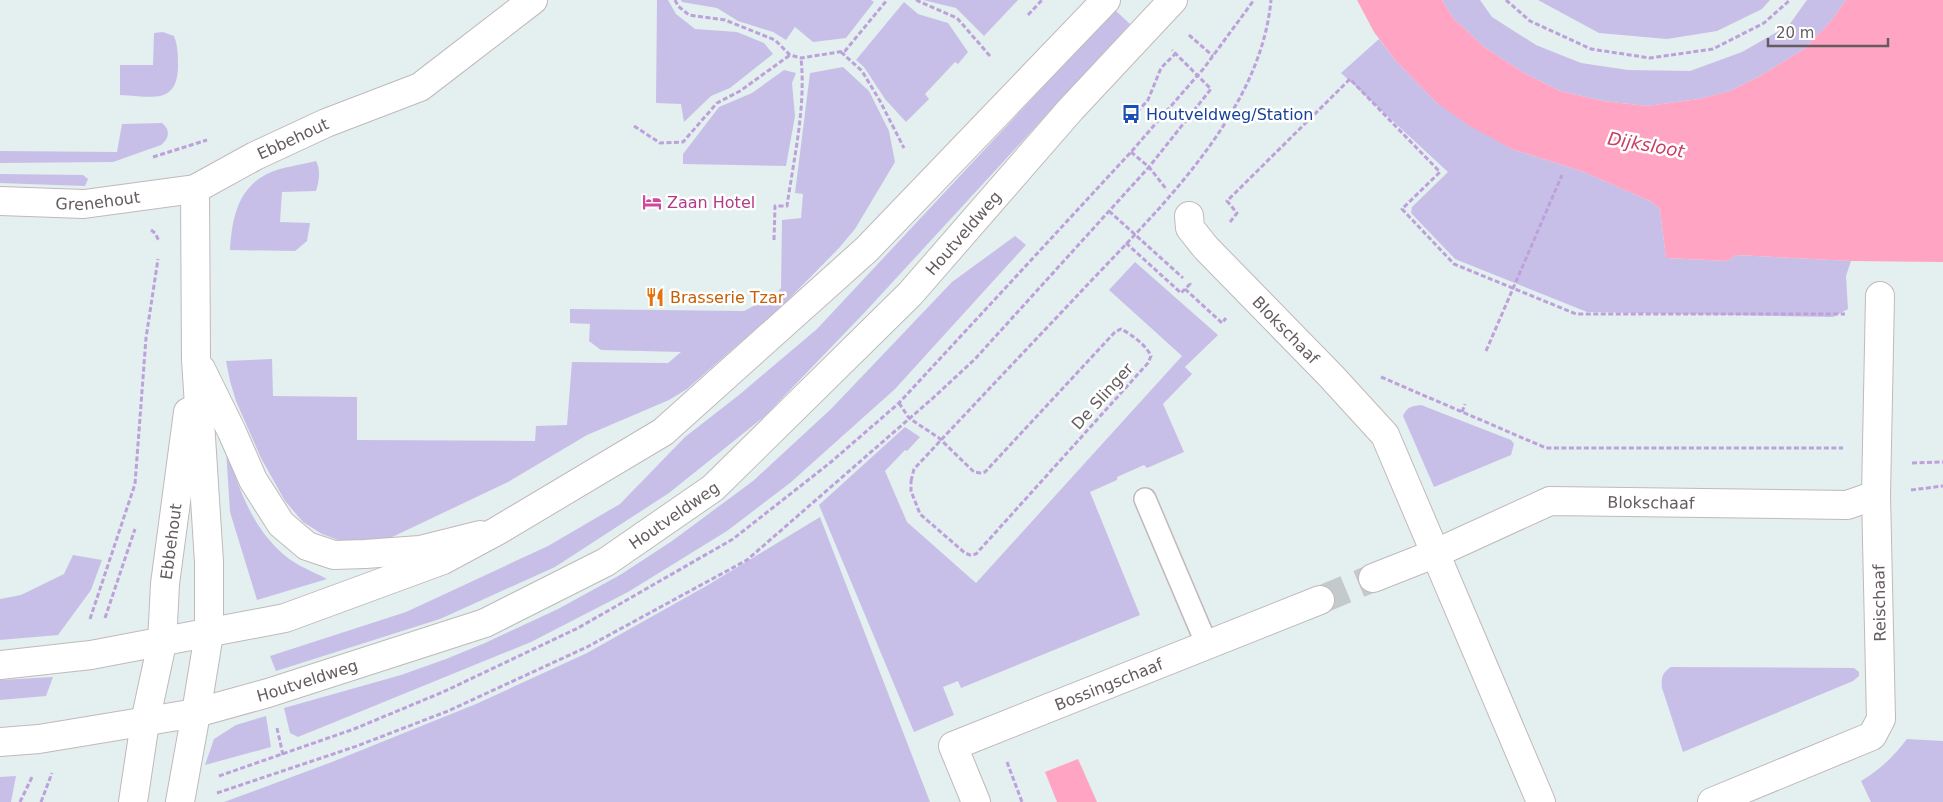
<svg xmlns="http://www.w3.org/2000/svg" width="1943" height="802" font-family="'DejaVu Sans',sans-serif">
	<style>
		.green { fill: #c8bfe8 }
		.water { fill: #ffa4c3 }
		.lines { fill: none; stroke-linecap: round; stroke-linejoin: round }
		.minor-tunnel { stroke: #c4cacb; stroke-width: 28; stroke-dasharray: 28 14; stroke-linecap: butt }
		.service-casing { stroke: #c1b9ba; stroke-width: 24 }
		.minor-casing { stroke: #c1b9ba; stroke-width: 30 }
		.tertiary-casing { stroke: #c1b9ba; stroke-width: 30 }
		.path { stroke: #bda1db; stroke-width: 3; stroke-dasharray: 5 2.5; stroke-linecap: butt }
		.service { stroke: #fff; stroke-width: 21 }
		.minor { stroke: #fff; stroke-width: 28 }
		.tertiary { stroke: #fff; stroke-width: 28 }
		.path-bridge { stroke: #bda1db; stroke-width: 3; stroke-dasharray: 5 2.5; stroke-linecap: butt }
		.labels { text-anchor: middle; stroke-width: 5; stroke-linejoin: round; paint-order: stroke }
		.transit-label { font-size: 16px; fill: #164399; stroke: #fff; text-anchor: start }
		.street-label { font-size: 16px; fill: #655c5e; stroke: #fff }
		.hotel-label { font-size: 16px; fill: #b23c85; stroke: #fff; text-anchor: start }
		.food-label { font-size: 16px; fill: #c56008; stroke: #fff; text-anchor: start }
		.water-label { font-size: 18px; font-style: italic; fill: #ca4064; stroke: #fff }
	</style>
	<rect width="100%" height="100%" fill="#e4efef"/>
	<g class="green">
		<path d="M657 0H668L676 14 695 29 737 32 764 43 773 54 730 88 711 96 684 122 681 104 656 103Z"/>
		<path d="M681 0H871L874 2 846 38 813 42 795 27 786 40 773 32 738 21 717 8 682 2Z"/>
		<path d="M923 0H1018L984 36 956 8Z"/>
		<path d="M1442 0H1480L1492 17 1536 45 1581 63 1628 70 1690 71 1742 52 1789 25 1807 0H1846L1832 20 1804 49 1760 76 1730 91 1699 99 1647 106 1603 101 1560 91 1524 73 1484 47 1453 18Z"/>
		<path d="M1538 0H1770L1762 9 1717 31 1667 39 1599 33Z"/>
		<path d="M904 2 918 14 948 23 968 52 958 64 955 62 925 94 929 99 906 122 885 99 864 67 856 60Z"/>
		<path d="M1115 10 1130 24 866 311 765 416 669 493 555 567 440 619 276 671 270 656 406 612 548 546 620 504 685 437 739 395 817 329Z"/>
		<path d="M163 32 174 36C178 46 178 56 178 67 177 106 150 96 120 95V65H153L154 33Z"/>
		<path d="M1379 39 1396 61 1437 103 1512 149 1584 172 1652 202 1660 209 1666 258 1727 261 1736 255 1851 261 1846 276 1848 309 1833 317 1587 312 1455 259 1411 213 1412 207 1448 172 1341 73Z"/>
		<path d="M843 67 869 91 889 131 895 162 855 229 839 248 781 307 687 389 669 400 587 435 508 482 388 539 358 543 341 541 322 534 303 522 285 501 261 458 236 401 230 381 226 361 272 359 273 396 357 397V440L535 441 536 426 567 425 572 362 668 363 681 352 601 350 589 341 590 324 570 323V309L744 311 776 294 781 288 782 220 801 218 803 194 795 193 810 73Z"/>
		<path d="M784 70 796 73 792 83 795 116 786 166 683 164V154L719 107 752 93Z"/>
		<path d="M162 123C171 130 169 139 161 145L113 162 0 163V151L117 152 122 124Z"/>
		<path d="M316 161C321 170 319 182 316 191L282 192 280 222 310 223 307 241 295 251 230 250C232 220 237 189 267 174 281 167 300 165 316 161Z"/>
		<path d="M0 174 83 175 88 179 85 186 0 183Z"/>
		<path d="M1015 236 1026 245 895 389 790 483 727 531 628 592 531 642 298 737 290 733 284 708 401 675 446 659 485 643 558 609 620 575 672 541 753 481 831 409 952 282Z"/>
		<path d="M1135 262 1218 335 1185 367 1192 374 1163 404 1184 452 1147 468 1144 465 1117 477V480L1090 492 1140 615 961 688 958 681 943 687 954 715 914 732 819 505 905 427 920 437 907 451 905 450 885 471 907 522 976 583 1182 356 1109 290Z"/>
		<path d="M1421 405 1511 440 1514 444 1511 455 1434 487 1403 416C1407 407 1411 406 1421 405Z"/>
		<path d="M226 449C240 490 250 524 283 554 295 565 314 572 327 579L257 600 230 512Z"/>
		<path d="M820 517 930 802H224L332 762 476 704 587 653 708 585Z"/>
		<path d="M73 555 102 560 91 590 58 635 0 640V599L21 595 64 574Z"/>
		<path d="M1671 667 1854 668 1859 672V676L1853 681 1683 752 1662 688C1661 677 1662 673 1671 667Z"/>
		<path d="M53 677 46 696 0 700V680Z"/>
		<path d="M266 716 271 747 205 765 214 739 236 725Z"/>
		<path d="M1907 739 1943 741V802H1871L1861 781C1881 769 1893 757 1907 739Z"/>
		<path d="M16 776 11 802H0V777Z"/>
	</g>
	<g class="water">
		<path d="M1357 0H1442L1453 18 1484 47 1524 73 1560 91 1603 101 1647 106 1699 99 1730 91 1760 76 1804 49 1832 20 1846 0H1943V262L1851 261 1736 255 1727 261 1666 258 1660 209 1652 202 1584 172 1512 149 1468 125 1437 103 1396 61 1374 32Z"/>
		<path d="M1078 759 1097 802H1057L1045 772Z"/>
	</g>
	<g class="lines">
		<path class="minor-tunnel" d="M1320 600 1373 578"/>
		<g class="service-casing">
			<path id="service" d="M1145 499 1207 645"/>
		</g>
		<g class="minor-casing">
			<g id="minor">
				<path d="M195 189 196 359 209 562V634"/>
				<path id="s1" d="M0 201 84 204 195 189 255 156 326 123 420 87 533 0"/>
				<path id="s2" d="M1189 216 1190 228 1206 248 1331 376 1385 435 1541 802"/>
				<path d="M201 369 232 432 253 480 281 524 307 546 334 555 365 554 420 550 480 535"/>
				<path id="s3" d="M1373 578 1434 554 1550 501 1847 505 1876 495"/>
				<path id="s4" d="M162 643 165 584 188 412"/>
				<path d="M133 802 145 722"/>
				<path d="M180 802 196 713"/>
				<path id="s5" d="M976 802 953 746 1320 600"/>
				<path d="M1712 802 1872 736 1881 719 1876 495 1880 296"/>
			</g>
		</g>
		<g class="tertiary-casing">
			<g id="tertiary">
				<path d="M0 665 91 655 285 618 443 560 497 531 663 432 867 249 1106 0"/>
				<path d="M196 713 209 634"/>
				<path d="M145 722 162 643"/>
				<path id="s6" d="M0 742 39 739 196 713 268 693 485 623 606 562 713 488 910 294 1071 109 1173 0"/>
			</g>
		</g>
		<g class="path">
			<path d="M675 0 678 6 689 15 725 20 775 40 790 55 801 58 845 51 887 0"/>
			<path d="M916 0 957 18 990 56"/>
			<path d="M1506 0 1530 21 1591 49 1650 58 1713 49 1764 23 1790 0"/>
			<path d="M1028 15 1042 0"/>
			<path d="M1189 35 1213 56"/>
			<path d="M841 52 862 71 880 101 904 148"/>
			<path d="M1137 108 1139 110 1148 100 1161 68 1175 54"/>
			<path d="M634 126 660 143 683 142 717 103 740 91 790 55"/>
			<path d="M1131 152 1149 167 1167 190"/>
			<path d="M153 157 207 140"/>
			<path d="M1109 211 1183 278"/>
			<path d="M1230 222 1237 213 1227 201 1350 79 1440 172 1402 209 1454 264 1576 314H1845"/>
			<path d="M151 230 155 233 159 241"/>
			<path d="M774 240 775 206H787C794 157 806 107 801 58"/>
			<path d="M1126 243 1181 293 1190 284 1188 283"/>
			<path d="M1185 289 1222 323 1226 318"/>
			<path d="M1486 351 1562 175"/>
			<path d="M1381 377 1546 448H1843"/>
			<path d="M899 403 909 418 939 438 974 472 980 473 985 472 1115 332 1121 329C1131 334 1146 345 1151 356L1148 363 976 554 970 555 965 553 920 514 911 491V481"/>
			<path d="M1462 412 1465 404"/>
			<path d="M1912 463 1943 462"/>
			<path d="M1911 490 1943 486"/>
			<path d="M105 618 135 529"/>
			<path d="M90 619 135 484 146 338 158 259"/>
			<path d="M277 728 283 755"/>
			<path d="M1007 762 1022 802"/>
			<path d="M219 776 354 729 443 692 578 628 733 539 831 462 899 403 1131 152 1204 68 1254 0"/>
			<path d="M217 793 357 746 448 711 587 647 747 560 933 398 975 359 1149 167 1211 89 1172 50"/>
			<path d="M20 802 33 775"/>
			<path d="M41 802 52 773"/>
		</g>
		<use href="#service" class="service"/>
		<use href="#minor" class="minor"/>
		<use href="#tertiary" class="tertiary"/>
		<path class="path-bridge" d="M911 481 914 469C967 412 1021 355 1075 298 1151 216 1260 118 1271 0"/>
	</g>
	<defs>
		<g id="bus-bare" transform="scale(1.5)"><path d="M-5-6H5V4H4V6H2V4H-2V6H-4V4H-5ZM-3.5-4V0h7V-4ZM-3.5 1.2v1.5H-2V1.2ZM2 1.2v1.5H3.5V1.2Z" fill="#1a4fb4" stroke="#fff" stroke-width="2.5" paint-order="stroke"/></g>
		<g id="hotel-bare" transform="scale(1.5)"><path d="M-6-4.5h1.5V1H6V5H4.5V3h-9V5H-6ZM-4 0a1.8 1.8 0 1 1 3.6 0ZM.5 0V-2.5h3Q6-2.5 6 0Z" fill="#d1479c" stroke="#fff" stroke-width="2.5" paint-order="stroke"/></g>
		<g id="restaurant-bare" transform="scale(1.5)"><path d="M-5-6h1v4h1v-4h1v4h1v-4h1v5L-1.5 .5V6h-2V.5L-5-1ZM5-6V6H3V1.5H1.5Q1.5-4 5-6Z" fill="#e8710a" stroke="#fff" stroke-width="2.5" paint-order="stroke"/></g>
	</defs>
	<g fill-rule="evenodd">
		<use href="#bus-bare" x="1131" y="114"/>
		<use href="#hotel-bare" x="652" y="202"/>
		<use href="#restaurant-bare" x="655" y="297"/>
	</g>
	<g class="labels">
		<g class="transit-label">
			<text x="1146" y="120">Houtveldweg/Station</text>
		</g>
		<g class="street-label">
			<text dy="6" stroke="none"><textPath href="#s1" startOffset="306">Ebbehout</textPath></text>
			<text dy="6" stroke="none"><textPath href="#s1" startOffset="98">Grenehout</textPath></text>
			<text dy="6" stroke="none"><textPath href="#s6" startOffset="1124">Houtveldweg</textPath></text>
			<text dy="6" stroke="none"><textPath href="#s2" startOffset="152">Blokschaaf</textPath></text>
			<text transform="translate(1102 396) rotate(-48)" y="6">De Slinger</text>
			<text dy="6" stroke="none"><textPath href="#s3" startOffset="294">Blokschaaf</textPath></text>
			<text dy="6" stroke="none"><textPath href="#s6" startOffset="719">Houtveldweg</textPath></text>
			<text dy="6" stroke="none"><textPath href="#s4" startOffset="102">Ebbehout</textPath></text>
			<text transform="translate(1879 603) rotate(-91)" y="6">Reischaaf</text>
			<text dy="6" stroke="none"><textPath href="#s6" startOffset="314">Houtveldweg</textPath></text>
			<text dy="6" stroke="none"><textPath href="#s5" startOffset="228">Bossingschaaf</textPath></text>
		</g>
		<g class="hotel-label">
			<text x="667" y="208">Zaan Hotel</text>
		</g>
		<g class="food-label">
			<text x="670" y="303">Brasserie Tzar</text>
		</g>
		<g class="water-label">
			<text transform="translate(1646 145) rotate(10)" y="6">Dijksloot</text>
		</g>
	</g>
	<path d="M1768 38v8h120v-8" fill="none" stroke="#655c5e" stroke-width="2.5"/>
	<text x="1776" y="38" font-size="15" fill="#655c5e" stroke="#ffffff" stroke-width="4" paint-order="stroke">20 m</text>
</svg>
